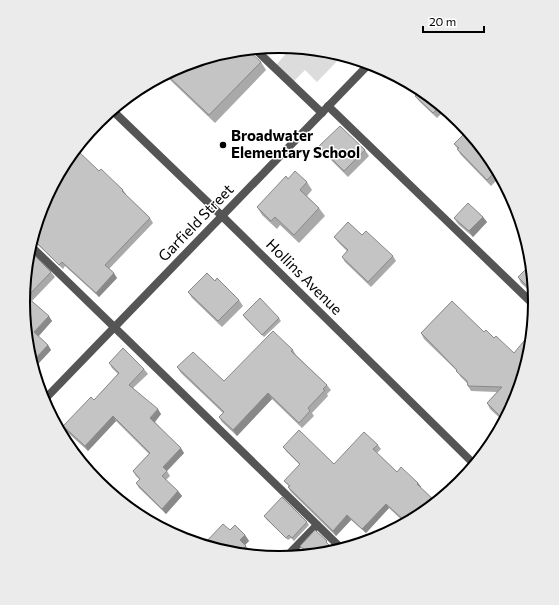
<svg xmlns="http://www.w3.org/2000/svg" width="559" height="605" font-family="Commissioner,sans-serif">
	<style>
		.green { fill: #dcdcdc }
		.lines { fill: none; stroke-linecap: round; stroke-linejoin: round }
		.lane { stroke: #555; stroke-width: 8 }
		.street { stroke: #555; stroke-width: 8 }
		.wall { fill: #a9a9a9 }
		.shaded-wall { fill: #898989 }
		.building { fill: #c4c4c4; stroke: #898989 }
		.poi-dot { fill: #000; stroke: #fff; stroke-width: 1.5 }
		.labels { text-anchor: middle; stroke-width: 3; stroke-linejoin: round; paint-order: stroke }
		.poi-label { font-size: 15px; font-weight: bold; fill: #000; stroke: #fff; text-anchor: start }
		.street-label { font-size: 15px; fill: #000; stroke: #fff }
		.rim { fill: none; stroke: #000; stroke-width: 2 }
	</style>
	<rect width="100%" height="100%" fill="#fff"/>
	<path class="green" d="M291 48 340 58 317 82 305 70 293 82 276 65Z"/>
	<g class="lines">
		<g class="lane">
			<path d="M257 51 322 113"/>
			<path d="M328 106 535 306"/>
			<path d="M34 249 340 547"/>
			<path d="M285 558 317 525"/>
		</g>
		<g class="street">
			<path d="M113 111 222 216 474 464"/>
			<path d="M43 401 369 64"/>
		</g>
	</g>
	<g class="wall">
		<path d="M261 62 266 70 215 123 166 76 182 65Z"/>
		<path d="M418 93 461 121 499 178 491 186 461 155 457 149H458L454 144 464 134 442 113 437 118 419 101 415 96Z"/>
		<path d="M319 146 365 150 369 156 348 177 323 152Z"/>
		<path d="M99 171 123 190 126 194V195L150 218 153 223 109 269 117 278 99 297 65 266 63 269 38 245 35 244 38 228 40 225 39 224 43 204Z"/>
		<path d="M288 179 307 182 312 190 307 196 319 208 325 216 299 243 280 225 277 229 262 215 257 207Z"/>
		<path d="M483 217 487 222 473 237 458 224 454 218Z"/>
		<path d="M362 235 393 256 396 261 371 287 345 262 342 257 347 251 338 242 334 237Z"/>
		<path d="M33 254 51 272 55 277 32 301 52 321 38 336 48 345 51 350 38 364 34 360 23 302Z"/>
		<path d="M529 266 534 295 521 283 518 277Z"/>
		<path d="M215 281 239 300 243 306 222 327 192 298 188 292Z"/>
		<path d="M452 301 516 401 503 421 490 409 487 403 497 392 471 391 468 386 467 383 460 376 457 371 424 339 421 333Z"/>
		<path d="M243 315 279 318 281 321 264 337 245 318Z"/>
		<path d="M293 350 296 355 327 385 331 390 327 394 328 396 312 413 314 416 302 428 272 399 237 436 222 422 219 417 223 413 181 373 177 367 224 381Z"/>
		<path d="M109 363 144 369 148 374 133 388 161 414 155 422 184 453 167 471 170 476 166 480 178 491 182 496 166 514 139 488 136 483 140 480 136 476 133 471 149 454 116 421 88 451 66 431 63 426 94 400 118 374 112 368Z"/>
		<path d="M378 445 381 449 377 453 397 472 418 483 421 487V488L435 501 404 522 389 508 366 533 351 520 336 536 291 492 288 487 289 486 284 481 300 465 286 451 283 447 334 464Z"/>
		<path d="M264 516 307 522 309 525 294 541 291 538 288 540 266 519Z"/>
		<path d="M230 530 245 535 249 541 245 545 250 551 249 553 204 544Z"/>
	</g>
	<g class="shaded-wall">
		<path d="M483 217 487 222 473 237 469 231Z"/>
		<path d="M114 273 117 278 99 297 96 293Z"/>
		<path d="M49 316 52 321 38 337 34 332Z"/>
		<path d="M48 345 51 350 38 364 35 359Z"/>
		<path d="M268 393 272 399 237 436 233 430Z"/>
		<path d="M158 409 161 414 154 423 150 418Z"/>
		<path d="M113 416 116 421 88 451 85 446Z"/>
		<path d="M181 448 184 453 166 472 163 467Z"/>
		<path d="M418 483 421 487 420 489 417 484Z"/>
		<path d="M178 491 182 496 166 514 162 509Z"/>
		<path d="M386 504 389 508 366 533 362 529Z"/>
		<path d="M347 515 351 520 336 536 333 531Z"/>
		<path d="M245 535 249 541 244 546 240 540Z"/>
	</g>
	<g class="building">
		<path d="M250 52 261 62 209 115 167 75 182 65Z"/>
		<path d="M418 93 461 121 495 172 487 180 457 149 459 148 454 144 465 133 439 107 433 113 415 96Z"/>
		<path d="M340 126 365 150 344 171 319 146Z"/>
		<path d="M78 151 99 171 101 169 123 190 122 191 150 218 105 265 114 273 96 293 62 262 59 265 35 241 38 228 41 224 39 222 43 204Z"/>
		<path d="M295 171 307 182 300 190 319 208 294 235 275 217 271 221 257 207 286 176 288 179Z"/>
		<path d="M468 203 483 217 469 231 454 218Z"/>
		<path d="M348 222 362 235 366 231 393 256 368 282 342 257 348 250 334 237Z"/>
		<path d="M33 254 51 272 27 297 49 316 34 332 48 345 35 359 34 358 23 302Z"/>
		<path d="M529 266 534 293 518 277Z"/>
		<path d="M207 273 215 281 217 278 239 300 218 321 188 292Z"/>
		<path d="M260 298 279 318 262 335 243 315Z"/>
		<path d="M452 301 484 332 486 330 494 338 496 336 514 353 529 335 516 401 504 420 487 403 502 387 468 386 467 381 456 371 457 370 421 333Z"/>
		<path d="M273 331 293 350 291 351 327 385 323 389 325 390 308 408 310 411 299 423 268 393 233 430 219 417 224 412 177 367 193 352 224 381Z"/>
		<path d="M123 348 144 369 129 385 158 409 150 418 181 448 163 467 167 471 162 476 178 491 162 509 136 483 140 479 133 471 150 453 113 416 85 446 63 426 91 397 94 400 119 373 109 363Z"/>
		<path d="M299 430 334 464 364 432 378 445 373 449 397 472 401 467 418 483 417 484 435 501 405 521 386 504 362 529 347 515 333 531 288 487 290 486 284 481 300 464 283 447Z"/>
		<path d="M282 497 307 522 292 538 289 535 286 538 264 516Z"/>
		<path d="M223 524 230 530 235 525 245 535 240 540 246 546 244 548 249 553 204 544Z"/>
		<path d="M315 530 327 541 326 542 331 547 328 549 308 553 300 546Z"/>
	</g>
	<circle class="poi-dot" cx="223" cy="145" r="4"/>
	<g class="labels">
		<g class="poi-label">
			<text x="231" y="141">Broadwater<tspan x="231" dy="17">Elementary School</tspan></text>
		</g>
		<g class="street-label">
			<text transform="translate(196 223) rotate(-46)" y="5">Garfield Street</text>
			<text transform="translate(304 277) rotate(45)" y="5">Hollins Avenue</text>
		</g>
	</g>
	<path d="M0 0H559V605H0ZM30 302a249 249 0 1 1 498 0a249 249 0 1 1-498 0Z" fill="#ebebeb" fill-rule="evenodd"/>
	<path class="rim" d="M30 302a249 249 0 1 1 498 0a249 249 0 1 1-498 0Z"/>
	<path d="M423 26v6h61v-6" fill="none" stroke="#000000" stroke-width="2"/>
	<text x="429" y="26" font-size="12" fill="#000000" stroke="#ffffff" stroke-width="3" paint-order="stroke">20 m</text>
</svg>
